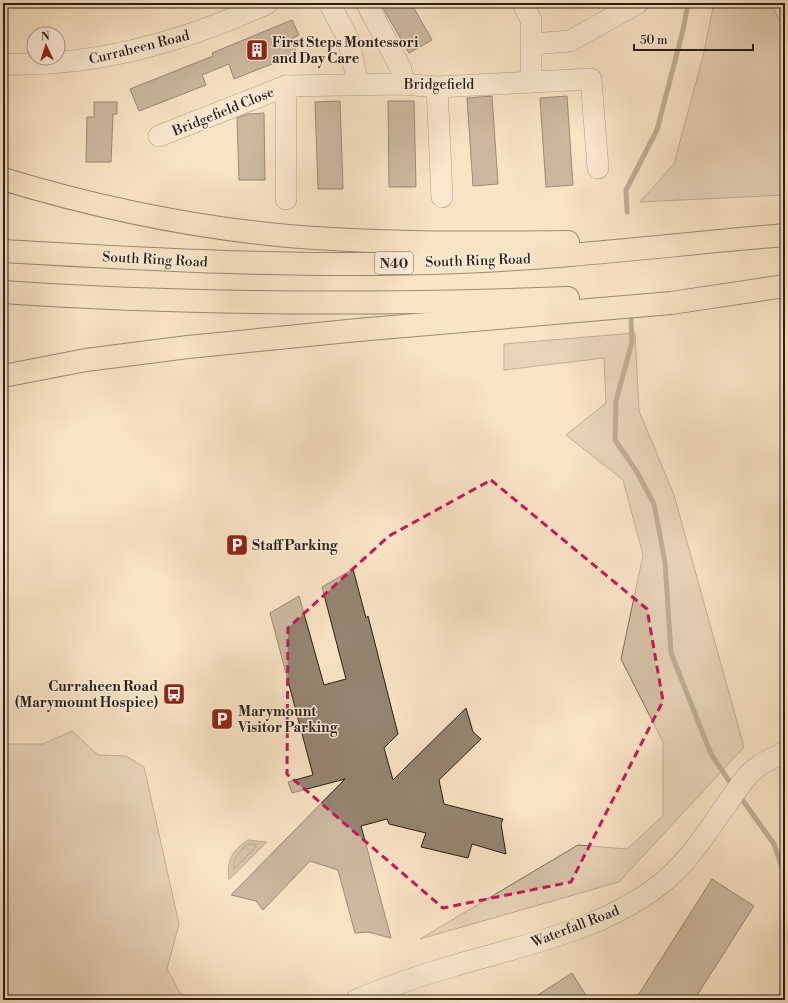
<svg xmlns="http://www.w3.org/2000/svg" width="788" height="1003" font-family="'Libre Bodoni',serif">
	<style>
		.green { fill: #d6c2a8; stroke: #80705e }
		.water { fill: #b3a18a; stroke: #7c6d5b }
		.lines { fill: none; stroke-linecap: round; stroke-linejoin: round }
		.shore { stroke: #6e6050; stroke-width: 1 }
		.stream { stroke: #7c6d5b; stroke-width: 5 }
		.building { fill: #968571; stroke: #291e15 }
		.minor-casing { stroke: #5d5041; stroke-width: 22 }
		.highway-casing { stroke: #291e15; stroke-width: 24 }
		.minor { stroke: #fcedda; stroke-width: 21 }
		.highway { stroke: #fae4c6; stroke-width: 22 }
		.marked { fill: none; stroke: #c2185b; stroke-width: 3; stroke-dasharray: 8 5; stroke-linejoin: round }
		.labels { text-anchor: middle; stroke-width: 3; stroke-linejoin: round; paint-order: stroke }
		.shield { fill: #fcedda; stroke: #685c50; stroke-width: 1 }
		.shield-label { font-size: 13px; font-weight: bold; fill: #291e15 }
		.poi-label { font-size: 14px; font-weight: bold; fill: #291e15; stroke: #fcedda; text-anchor: start }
		.street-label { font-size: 14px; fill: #291e15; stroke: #fcedda }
	</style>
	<rect width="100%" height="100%" fill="#fae4c6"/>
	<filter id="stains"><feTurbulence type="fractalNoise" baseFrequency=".005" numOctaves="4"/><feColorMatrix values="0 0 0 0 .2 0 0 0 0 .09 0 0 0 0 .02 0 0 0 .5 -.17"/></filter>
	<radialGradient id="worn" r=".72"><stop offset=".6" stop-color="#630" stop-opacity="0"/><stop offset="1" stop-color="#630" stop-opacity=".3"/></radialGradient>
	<g class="green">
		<path d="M714 3H771L785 31V195L640 202 674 164 703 56Z"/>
		<path d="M635 333 639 411 674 495 744 747 619 882 420 939 578 845 627 849 663 816V742L621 659 643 555 623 480 566 435 606 403 604 358 504 370V344Z"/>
		<path d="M72 731 98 755 126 756 144 767 179 924 167 969 180 993 196 1000H3V744H43Z"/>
	</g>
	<path class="water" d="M248 840 267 842 229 880C226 861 232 850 248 840Z"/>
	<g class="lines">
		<path class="shore" d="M249 844H255L256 847 236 867 234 868C232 858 241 849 249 844Z"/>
		<g class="stream">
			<path d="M627 212 626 190 657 130 683 30 688 3"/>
			<path d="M631 318 632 342 616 401 615 440 637 472 654 504 665 562 671 653 711 754 733 787"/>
			<path d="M739 795 774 844 785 877"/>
			<path d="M778 1000 785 988"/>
		</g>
	</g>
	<g class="building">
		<path d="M380 3H411L432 40 409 53Z"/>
		<path d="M292 20 299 35 291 39 297 54 234 79 229 64 202 75 206 85 139 111 130 89 213 56 212 53Z"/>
		<path d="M492 96 498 184 473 186 467 98Z"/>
		<path d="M567 96 573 185 546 187 540 98Z"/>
		<path d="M340 101 343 189H318L315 102Z"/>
		<path d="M388 101H414L416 187H389Z"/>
		<path d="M94 102H117V114H113L111 162H86L87 117H94Z"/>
		<path d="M264 113 265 180H239L237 118 248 114Z"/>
		<path d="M353 569 366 618 368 616 398 734 384 748 393 780 466 708 473 732 481 739 439 780 444 804 503 819 501 824 506 854 472 844 468 858 421 847 426 833 389 824 387 819 361 826 391 938 368 932 355 933 338 870 310 861 263 910 256 901 231 895 345 779 292 793 288 782 313 775 270 613 299 596 324 685 346 679 322 587Z"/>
		<path d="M712 879 754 906 694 1000H635Z"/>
		<path d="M572 973 589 1000H530Z"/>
	</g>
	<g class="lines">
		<g class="minor-casing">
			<g id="minor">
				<path d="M329 3 348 38 358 84"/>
				<path d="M523 3 531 20V82"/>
				<path d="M367 4 401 69 403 84"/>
				<path d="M532 44 570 41 638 3"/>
				<path d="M3 64C96 67 184 42 268 3"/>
				<path d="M437 87 442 197"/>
				<path d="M159 136 286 86 403 84 437 87 591 79 598 168"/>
				<path d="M286 199V86"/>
				<path d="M356 1000C388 987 420 975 453 966 526 944 607 930 667 879 700 850 721 808 749 774L761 764 785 752"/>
			</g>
		</g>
		<g class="highway-casing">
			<g id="highway">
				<path d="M3 179C92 206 186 226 278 235 374 244 471 243 568 242"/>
				<path d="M3 251C155 260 307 268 459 262 568 258 676 244 785 235"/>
				<path d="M3 292C191 305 380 305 568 298"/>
				<path d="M3 376 86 360 188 347 358 330 671 303 785 286"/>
			</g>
		</g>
		<use href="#minor" class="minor"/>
		<use href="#highway" class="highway"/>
	</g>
	<path d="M0 0H788V1003H0ZM491 480 647 609 663 701 571 882 443 908 287 774 288 628 389 536Z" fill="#fae4c6" fill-opacity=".55" fill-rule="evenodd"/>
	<path class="marked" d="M491 480 647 609 663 701 571 882 443 908 287 774 288 628 389 536Z"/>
	<defs>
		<g id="building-square" transform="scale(1.15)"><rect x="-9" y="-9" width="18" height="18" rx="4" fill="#8f2418" stroke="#fcedda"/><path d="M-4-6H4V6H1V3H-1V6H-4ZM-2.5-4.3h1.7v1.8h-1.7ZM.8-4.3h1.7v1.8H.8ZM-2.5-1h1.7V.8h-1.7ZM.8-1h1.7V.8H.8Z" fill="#fff"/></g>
		<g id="parking-square" transform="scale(1.15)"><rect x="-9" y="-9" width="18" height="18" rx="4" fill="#8f2418" stroke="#fcedda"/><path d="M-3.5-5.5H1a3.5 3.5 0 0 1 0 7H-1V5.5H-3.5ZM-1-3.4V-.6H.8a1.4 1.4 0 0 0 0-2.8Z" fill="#fff"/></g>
		<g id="bus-square" transform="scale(1.15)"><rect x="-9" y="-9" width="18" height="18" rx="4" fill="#8f2418" stroke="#fcedda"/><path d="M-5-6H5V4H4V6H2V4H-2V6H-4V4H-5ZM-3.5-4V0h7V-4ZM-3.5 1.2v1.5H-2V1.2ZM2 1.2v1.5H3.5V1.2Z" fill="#fff"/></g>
	</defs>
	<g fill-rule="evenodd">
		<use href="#building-square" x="257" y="50"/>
		<use href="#parking-square" x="237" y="545"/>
		<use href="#bus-square" x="174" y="694"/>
		<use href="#parking-square" x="222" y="719"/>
	</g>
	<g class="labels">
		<rect class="shield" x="375" y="252" width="38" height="22" rx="3"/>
		<g class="shield-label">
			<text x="394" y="268">N40</text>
		</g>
		<g class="poi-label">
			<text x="272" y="47">First Steps Montessori<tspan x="272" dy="16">and Day Care</tspan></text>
			<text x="252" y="550">Staff Parking</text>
			<text x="158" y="691" text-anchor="end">Curraheen Road<tspan x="158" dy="16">(Marymount Hospice)</tspan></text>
			<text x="238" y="716">Marymount<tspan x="238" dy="16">Visitor Parking</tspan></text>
		</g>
		<g class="street-label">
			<text transform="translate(139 47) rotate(-14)" y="5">Curraheen Road</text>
			<text x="439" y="89">Bridgefield</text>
			<text transform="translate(223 111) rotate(-22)" y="5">Bridgefield Close</text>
			<text transform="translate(155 259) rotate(3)" y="5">South Ring Road</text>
			<text transform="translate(478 260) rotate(-2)" y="5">South Ring Road</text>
			<text transform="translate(575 926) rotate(-21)" y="5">Waterfall Road</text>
		</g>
	</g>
	<rect width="788" height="1003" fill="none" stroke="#fae4c6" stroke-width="16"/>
	<rect x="4" y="4" width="780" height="995" fill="none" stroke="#291e15" stroke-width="2"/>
	<rect x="8" y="8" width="772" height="987" fill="none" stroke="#291e15"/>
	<g transform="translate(46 46) rotate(356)"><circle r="19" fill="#fcedda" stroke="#a89a8b"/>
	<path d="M0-3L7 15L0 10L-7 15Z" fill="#8f2418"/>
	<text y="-6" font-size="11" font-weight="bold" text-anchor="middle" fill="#291e15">N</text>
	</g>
	<path d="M634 44v6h119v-6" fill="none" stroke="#291e15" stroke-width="2"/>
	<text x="640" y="44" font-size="12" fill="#291e15" stroke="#fcedda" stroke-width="3" paint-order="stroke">50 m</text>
	<rect width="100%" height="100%" filter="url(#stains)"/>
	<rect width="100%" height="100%" fill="url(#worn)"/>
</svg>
